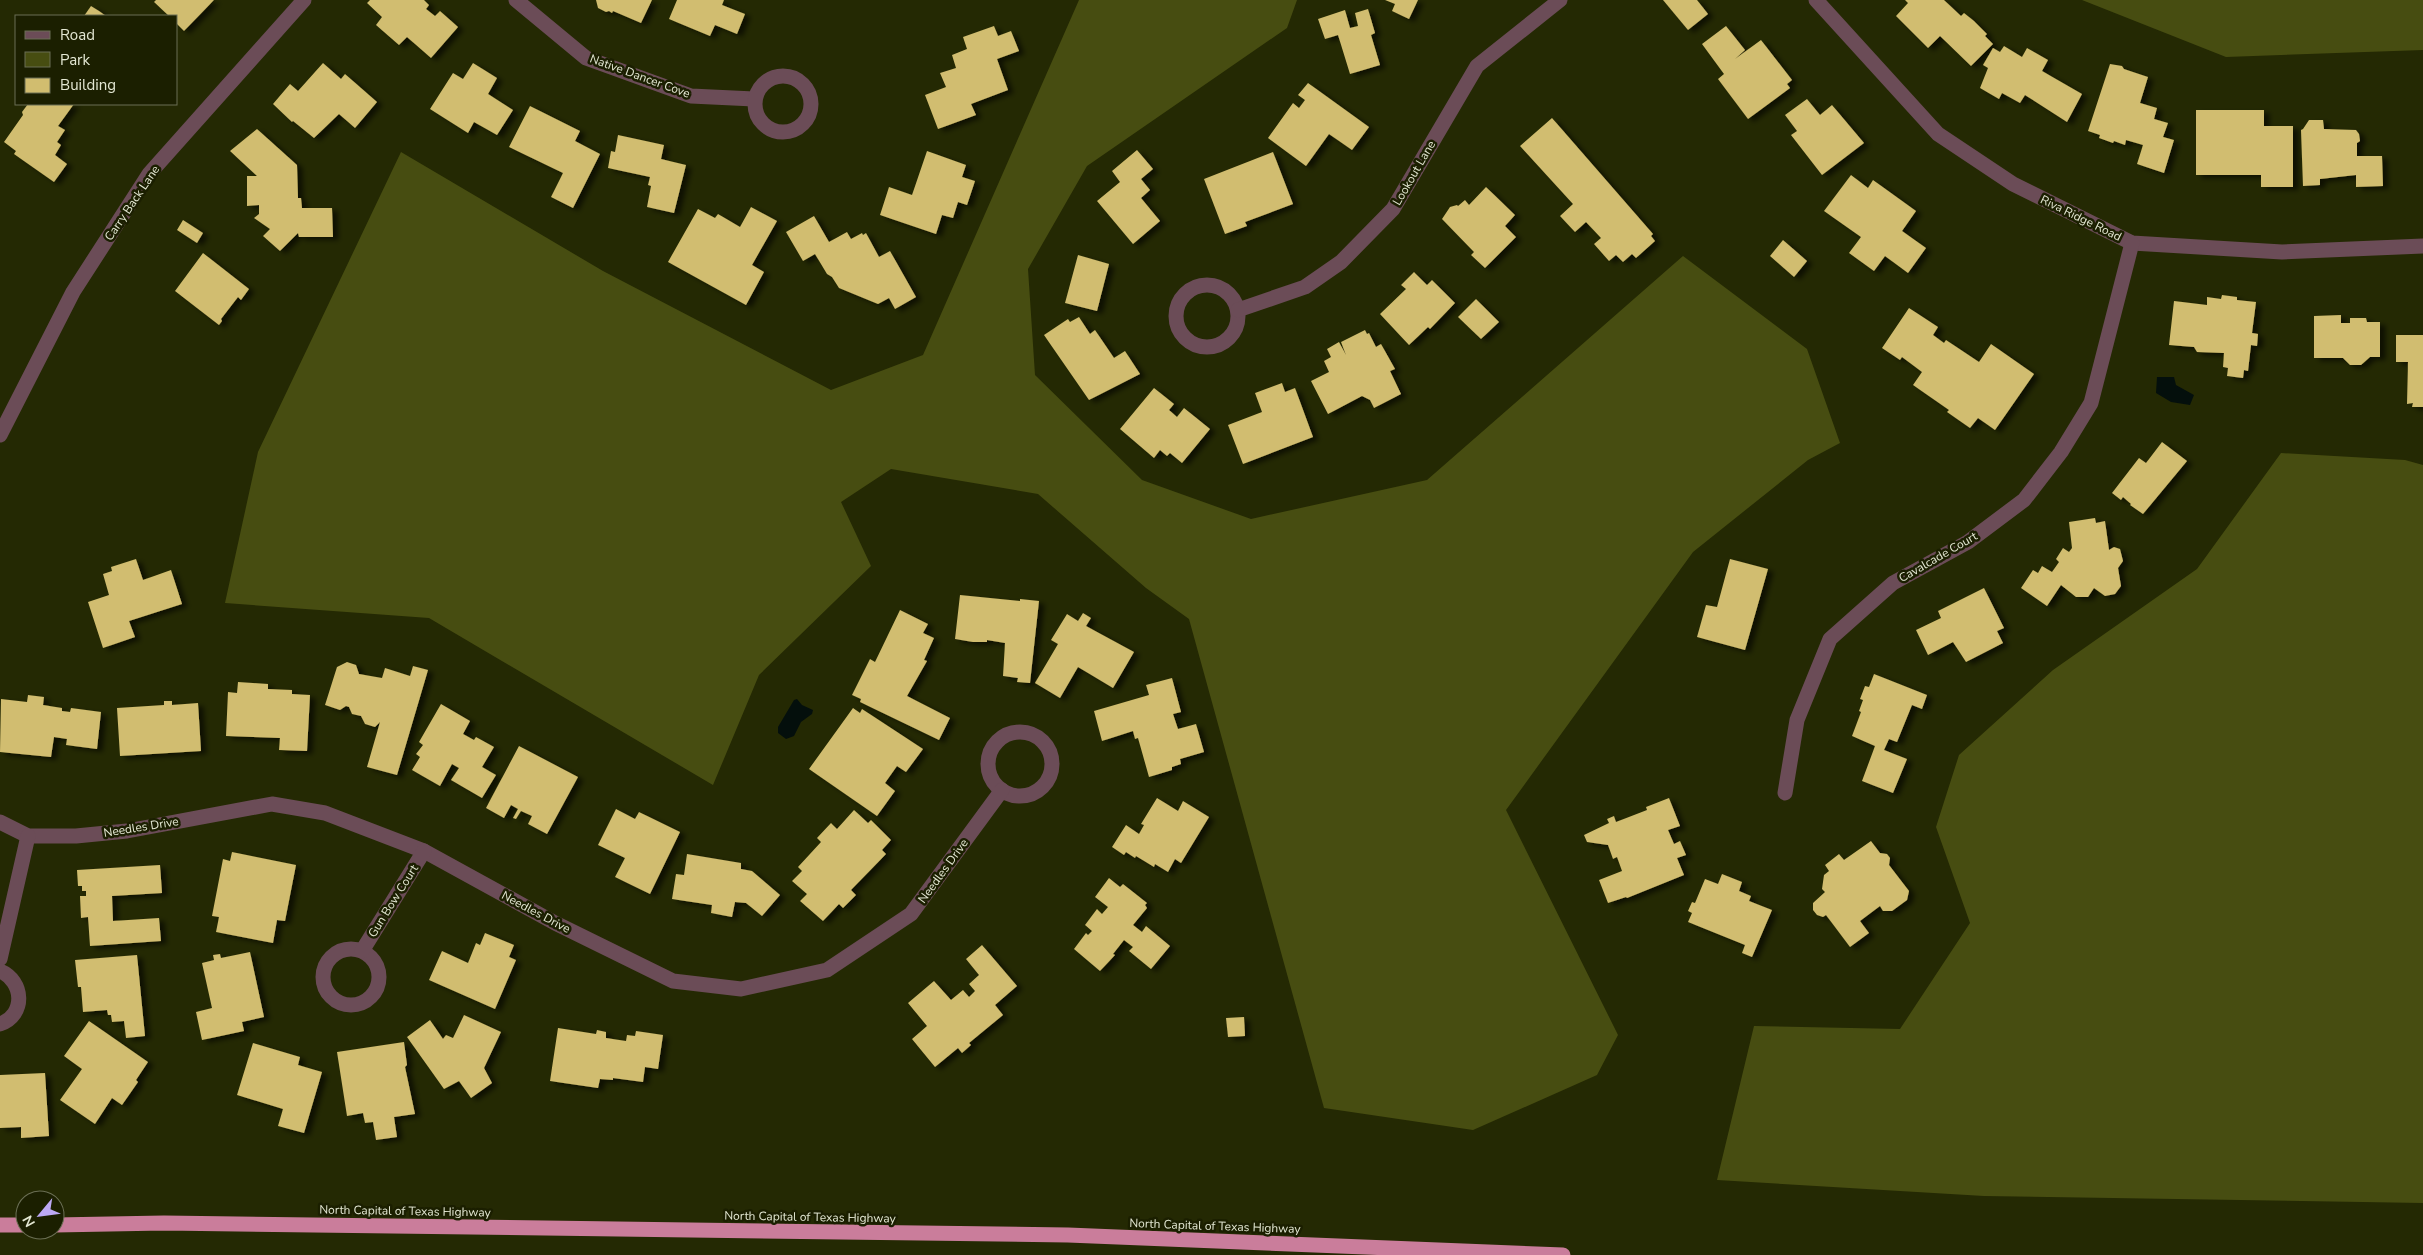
<svg xmlns="http://www.w3.org/2000/svg" width="2423" height="1255" font-family="'Nunito Sans',sans-serif">
	<style>
		.green { fill: #474d11 }
		.water { fill: #040f0c }
		.building { fill: #d1bd6f; filter: url(#shadow) }
		.lines { fill: none; stroke-linecap: round; stroke-linejoin: round }
		.street { stroke: #6b4c57; stroke-width: 15 }
		.highway { stroke: #ca7d9b; stroke-width: 15 }
		.labels { text-anchor: middle; stroke-width: 5; stroke-linejoin: round; paint-order: stroke }
		.street-label { font-size: 12px; fill: #e3e7d2; stroke: #1b1f00 }
	</style>
	<defs>
		<filter id="shadow"><feDropShadow dx="5.5" dy="3" stdDeviation="2.5" flood-color="#0009"/></filter>
	</defs>
	<rect width="100%" height="100%" fill="#242903"/>
	<g class="green">
		<path d="M1079 0H1297L1287 28 1087 166 1028 269 1035 375 1142 480 1251 519 1427 480 1683 256 1807 349 1840 443 1808 460 1693 552 1506 810 1618 1035 1597 1075 1473 1130 1324 1108 1189 619 1146 588 1038 494 891 469 841 502 871 566 759 675 713 785 429 618 225 603 258 452 401 152 603 271 831 390 923 355Z"/>
		<path d="M2082 0H2423V50L2226 57Z"/>
		<path d="M2281 453 2405 460 2423 465V1203L1984 1196 1717 1180 1754 1026 1900 1029 1970 923 1936 827 1959 755 2053 670 2197 569Z"/>
	</g>
	<g class="water">
		<path d="M2157 377H2174L2176 385 2194 395 2190 405 2171 402 2156 393Z"/>
		<path d="M797 699 802 705 813 710 812 714 801 722 794 736 786 739 778 733V727L794 700Z"/>
	</g>
	<g class="building">
		<path d="M156 0H214L184 31 176 23V16H169L154 2Z"/>
		<path d="M370 0H424L429 5 426 9 435 16 440 11 458 27 431 58 407 37 399 45 376 25 382 17 367 3Z"/>
		<path d="M596 0H652L641 23 613 11 612 13 609 11 606 12 598 8Z"/>
		<path d="M677 0H724L722 5 745 14 737 34 715 25 710 36 669 19Z"/>
		<path d="M1385 0H1418L1409 19 1392 11 1395 4Z"/>
		<path d="M1663 0H1697L1708 14 1688 30Z"/>
		<path d="M1905 0H1944L1961 16 1964 13 1974 21 1987 34 1985 36 1993 44 1971 66 1940 36 1928 48 1896 16 1908 3Z"/>
		<path d="M91 6 99 11 106 16H84Z"/>
		<path d="M1368 9 1375 33 1371 35 1380 65 1350 74 1338 35 1325 39 1318 19 1345 10 1350 28 1358 26 1355 13Z"/>
		<path d="M994 26 998 36 1011 31 1019 51 997 59 1008 90 971 104 976 115 938 129 925 95 946 87 940 73 956 68 952 55 967 49 963 37Z"/>
		<path d="M1726 26 1745 50 1735 59 1761 40 1792 80 1787 84 1790 88 1748 119 1718 79 1724 74 1702 44Z"/>
		<path d="M2004 46 2022 57 2027 48 2048 60 2042 71 2082 94 2067 122 2025 95 2020 103 2002 93 1999 99 1980 88 1988 68 1983 65 1993 48 2000 52Z"/>
		<path d="M323 63 341 79 345 74 377 102 355 128 339 114 314 138 293 121 292 122 273 104 290 84 298 91Z"/>
		<path d="M473 63 497 78 488 94 513 110 497 135 474 122 468 133 430 109 453 73 463 79Z"/>
		<path d="M2110 64 2122 66 2124 69 2148 77 2140 103 2157 108 2154 119 2168 123 2163 137 2174 140 2164 173 2137 164 2143 145 2126 140 2125 145 2114 141 2113 143 2099 138 2100 135 2088 131Z"/>
		<path d="M1308 83 1369 127 1352 150 1329 134 1306 166 1268 138 1293 103 1299 108 1305 100 1298 95Z"/>
		<path d="M1807 99 1820 115 1832 105 1864 143 1822 175 1791 135 1797 131 1785 115Z"/>
		<path d="M28 104H74L58 126 65 130 57 142 61 145 55 155 67 164 54 182 14 154 16 151 4 142 23 115 22 112Z"/>
		<path d="M530 106 580 131 575 141 600 154 573 208 551 197 563 173 509 147Z"/>
		<path d="M2196 110H2264V126H2293V187H2261V175H2196Z"/>
		<path d="M1552 118 1653 234 1651 236 1655 241 1636 258 1632 254 1623 262 1616 255 1609 261 1594 244 1601 238 1586 222 1575 232 1560 216 1573 204 1520 146Z"/>
		<path d="M2309 120H2323L2324 129 2356 130 2359 134 2360 141 2357 143V156H2382L2383 186 2356 187V175L2320 179V185L2303 186 2301 130 2303 129Z"/>
		<path d="M257 129 297 165 298 198H301L302 208H332L333 237H299L298 233 280 251 263 236 270 229 254 218 259 214V205L247 206V176H257L230 151Z"/>
		<path d="M618 135 664 145 661 159 686 165 674 213 647 207 651 186 648 185 650 177 608 168 611 151 615 152Z"/>
		<path d="M1137 150 1153 169 1141 179 1150 190 1141 198 1160 221 1133 244 1097 201 1120 182 1112 171Z"/>
		<path d="M927 151 966 165 962 177 975 181 967 205 958 202 953 218 942 215 936 234 880 215 889 187 912 195Z"/>
		<path d="M1273 152 1293 204 1245 222 1247 226 1225 234 1204 179Z"/>
		<path d="M1851 175 1868 188 1873 180 1916 211 1902 231 1926 248 1908 273 1885 256 1874 271 1849 253 1861 237 1824 211Z"/>
		<path d="M1486 187 1515 215 1505 226 1516 237 1485 268 1471 255 1474 252 1442 219 1450 207 1457 205 1458 206 1465 200 1469 205Z"/>
		<path d="M751 207 777 221 752 265 764 272 746 305 668 262 698 209 715 218 718 214 740 227Z"/>
		<path d="M814 216 829 242 847 232 851 239 862 233 863 235 866 233 879 257 890 251 916 297 895 309 889 298 878 304 839 288 832 277 827 274 815 254 803 261 786 232Z"/>
		<path d="M183 220 203 233 197 243 177 230Z"/>
		<path d="M1783 240 1807 261 1794 277 1770 256Z"/>
		<path d="M203 253 249 289 241 300 238 297 221 319 222 321 219 325 175 291Z"/>
		<path d="M1078 255 1109 264 1097 311 1065 303Z"/>
		<path d="M1414 272 1427 285 1432 280 1455 303 1430 329 1428 327 1409 345 1380 314 1406 289 1401 285Z"/>
		<path d="M2222 295 2237 297V300L2256 302 2252 333 2258 334 2257 346 2251 345 2248 371 2244 370 2243 378 2227 376 2228 368 2223 367 2224 353 2197 352 2194 347 2169 345 2174 301 2207 305V297L2221 299Z"/>
		<path d="M1476 299 1499 322 1481 339 1458 317Z"/>
		<path d="M1909 308 1938 327 1933 335 1944 343 1946 340 1979 362 1991 344 2034 374 1995 430 1978 418 1970 428 1947 412 1949 410 1913 385 1922 372 1902 357 1900 360 1882 348Z"/>
		<path d="M2341 315V323H2350V318H2366L2367 322H2380V357H2370L2361 365H2350L2343 358H2314V316Z"/>
		<path d="M1079 317 1090 334 1095 330 1114 358 1125 351 1140 374 1089 400 1044 335 1068 319 1070 322Z"/>
		<path d="M1365 330 1367 334 1369 333 1376 347 1381 344 1395 369 1390 371 1401 394 1374 408 1370 400 1362 396 1328 414 1311 381 1329 372 1324 361 1331 357 1327 349 1339 342 1346 355 1341 342Z"/>
		<path d="M2396 335H2423V407H2412L2413 403 2407 404 2408 362H2396Z"/>
		<path d="M1282 383 1285 392 1295 388 1313 437 1243 464 1228 425 1262 412 1255 393Z"/>
		<path d="M1154 388 1174 404 1169 410 1177 417 1184 408 1210 429 1182 463 1170 453 1167 456 1160 450 1154 458 1120 429Z"/>
		<path d="M2162 442 2187 461 2143 514 2130 505 2131 504 2123 497 2121 500 2112 493 2139 458 2146 463Z"/>
		<path d="M2095 518 2096 523 2105 521 2109 550 2114 547 2120 549 2123 561 2118 568 2121 586 2115 594 2105 596 2094 588 2088 597H2076L2061 585 2047 606 2021 588 2033 570 2038 573 2042 566 2052 572 2059 562 2056 559 2063 548 2069 552 2072 548 2069 522Z"/>
		<path d="M136 559 143 580 171 570 182 604 129 621 135 637 103 648 88 602 109 595 103 574 112 571 111 567Z"/>
		<path d="M1730 559 1768 569 1745 650 1697 637 1706 605 1717 607Z"/>
		<path d="M1984 588 2004 628 1997 631 2003 643 1966 662 1953 642 1928 655 1916 630 1941 618 1938 611Z"/>
		<path d="M960 595 1020 601V599L1039 601 1030 683 1017 682 1018 678 1003 676 1005 643 987 640V642H973L955 639Z"/>
		<path d="M900 610 928 624 923 633 934 638 924 660 927 661 907 696 950 718 939 740 860 702 861 699 852 695 870 659 875 662Z"/>
		<path d="M1083 613 1091 618 1086 626 1134 652 1113 688 1078 667 1060 698 1035 683 1058 644 1051 640 1067 614 1078 621Z"/>
		<path d="M347 662 356 665 359 674 382 678 385 668 410 676 413 666 428 670 397 775 367 767 380 722 375 727 365 724 361 716 352 714 349 707 346 706 340 710 325 705 337 667Z"/>
		<path d="M1874 674 1927 695 1922 709 1912 705 1897 742 1889 739 1884 750 1907 759 1893 793 1862 781 1875 746 1852 736 1861 712 1859 711 1863 700 1860 699 1865 686 1869 687Z"/>
		<path d="M1172 678 1181 712 1173 714 1178 729 1196 724 1204 752 1180 759 1181 764 1172 767V770L1149 777 1138 738 1135 739 1133 731 1102 741 1094 711 1149 695 1146 685Z"/>
		<path d="M238 682 268 684V689L292 690V694L310 695 307 751 279 750 280 738 226 736 228 692 237 693Z"/>
		<path d="M28 695 44 697 43 705 62 708V711L70 712 71 708 101 712 97 749 66 745 67 739 54 737 51 757 0 752 1 699 27 702Z"/>
		<path d="M164 701H172V705L198 703 201 751 120 756 117 708 164 705Z"/>
		<path d="M441 704 470 721 463 734 474 740 476 737 494 747 482 767 496 775 482 798 451 780 459 768 452 764 440 786 412 770 420 757 416 754 423 745 419 742Z"/>
		<path d="M853 708 860 713 862 709 923 749 906 772 897 766 885 783 895 791 877 816 809 769Z"/>
		<path d="M519 746 578 777 547 834 528 824 532 816 521 811 516 819 513 818 518 809 511 805 504 818 486 808Z"/>
		<path d="M1157 798 1178 811 1183 801 1209 817 1181 863 1175 859 1168 872 1155 864 1154 867 1136 856 1135 858 1126 852 1124 855 1112 847 1126 825 1139 834 1144 825 1141 824Z"/>
		<path d="M1669 798 1680 826 1668 830 1674 844 1680 841 1686 855 1677 858 1684 875 1627 898 1626 897 1608 903 1599 880 1622 871 1617 857 1613 859 1608 845 1587 842 1584 835 1609 823 1607 819 1614 816 1616 822 1647 810 1646 807Z"/>
		<path d="M616 809 635 819 639 812 680 832 650 894 615 877 625 858 598 845Z"/>
		<path d="M854 810 868 823 871 820 891 840 882 850 886 854 851 890 856 895 843 908 839 904 823 921 800 901 807 894 792 881 802 871 798 867 821 842 817 838 831 823 837 829Z"/>
		<path d="M1871 841 1880 853 1887 854 1890 858 1889 865 1909 891 1907 900 1892 911H1883L1880 906 1860 921 1869 933 1850 947 1826 915 1823 917 1817 915 1813 910V903L1825 892 1822 889 1824 875 1829 871 1825 865 1839 854 1844 860Z"/>
		<path d="M232 852 296 865 285 921 277 920 273 943 216 932 219 917 212 916 223 859 230 861Z"/>
		<path d="M687 854 741 863V869L752 871 780 895 762 916 746 903 735 902 732 917 711 913 712 905 672 899 676 874 684 875Z"/>
		<path d="M160 865 162 893 112 896 113 921 159 918 161 941 90 946 88 917 81 918 80 896H86V891H82V886H78L77 870Z"/>
		<path d="M1722 874 1742 882 1739 891 1751 896 1749 901 1772 910 1752 957 1742 953 1745 945 1688 922 1692 913 1688 911 1692 902 1695 903 1705 879 1718 884Z"/>
		<path d="M1109 878 1120 887 1123 884 1147 903 1145 905 1147 908 1133 925 1142 932 1146 926 1170 946 1151 969 1129 951 1133 947 1124 940 1113 954 1115 955 1100 971 1074 949 1086 933 1088 935 1092 931 1085 925 1097 909 1102 914 1108 907 1095 897Z"/>
		<path d="M485 933 514 945 509 957 516 960 495 1009 429 980 442 951 468 963 476 943 480 945Z"/>
		<path d="M982 945 1017 986 995 1005 1003 1015 969 1043 971 1045 962 1053 958 1048 935 1067 912 1039 927 1026 908 1003 934 981 951 1000 963 990 969 997 975 991 969 984 979 975 966 959Z"/>
		<path d="M250 952 264 1017 242 1022 244 1031 202 1040 196 1012 212 1008 202 963 214 960 213 955 220 954 221 958Z"/>
		<path d="M137 955 145 1036 126 1038 124 1021 112 1022 111 1015H108L107 1010 83 1012 81 987H78L75 960Z"/>
		<path d="M464 1015 501 1032 484 1068 492 1083 471 1098 459 1081 444 1089 407 1037 430 1020 443 1039 446 1035 453 1038Z"/>
		<path d="M1244 1017 1245 1036 1228 1037 1226 1018Z"/>
		<path d="M89 1021 148 1062 136 1080 138 1082 122 1105 112 1098 95 1124 60 1100 82 1069 64 1056Z"/>
		<path d="M558 1028 596 1034 597 1030 606 1032V1038L626 1041 627 1035 635 1036 636 1031 663 1035 658 1069 645 1067 643 1082 613 1078V1080L600 1079 598 1088 550 1081Z"/>
		<path d="M404 1042 407 1065 405 1067 415 1114 394 1117 397 1137 376 1140 373 1122 365 1123 363 1113 347 1116 337 1052Z"/>
		<path d="M253 1043 300 1057 298 1065 322 1072 304 1133 278 1126 283 1109 237 1095Z"/>
		<path d="M45 1073 49 1136 21 1138V1127L0 1128V1075Z"/>
	</g>
	<g class="lines">
		<g class="street">
			<path d="M516 0 586 58 691 96 754 99"/>
			<path d="M1816 0 1938 134 2013 184 2132 243 2282 252 2423 246"/>
			<circle cx="783" cy="104" r="28"/>
			<circle cx="1207" cy="316" r="31"/>
			<path d="M1238 310 1305 287 1341 262 1393 209 1477 66 1560 0"/>
			<path d="M0 435 73 292 149 174 304 0"/>
			<circle cx="1020" cy="764" r="32"/>
			<path d="M1785 793 1797 720 1830 639 1893 583 1968 542 2024 500 2061 452 2091 403 2132 243"/>
			<path d="M0 822 28 836H76L127 831 272 804 325 813 424 851 555 923 673 981 741 989 827 970 911 914 1002 790"/>
			<circle cx="351" cy="977" r="28"/>
			<path d="M362 951 424 851"/>
			<path d="M0 959 28 836"/>
			<path d="M0 971C24 981 26 1015 0 1024"/>
		</g>
		<g class="highway">
			<path d="M0 1225H25"/>
			<path d="M55 1225 164 1223 1068 1235 1563 1255"/>
		</g>
	</g>
	<g class="labels">
		<g class="street-label">
			<text transform="translate(640 76) rotate(20)" y="4">Native Dancer Cove</text>
			<text transform="translate(1414 173) rotate(-60)" y="4">Lookout Lane</text>
			<text transform="translate(132 203) rotate(-56)" y="4">Carry Back Lane</text>
			<text transform="translate(2081 218) rotate(26)" y="4">Riva Ridge Road</text>
			<text transform="translate(1938 557) rotate(-30)" y="4">Cavalcade Court</text>
			<text transform="translate(141 827) rotate(-9)" y="4">Needles Drive</text>
			<text transform="translate(943 871) rotate(-54)" y="4">Needles Drive</text>
			<text transform="translate(393 901) rotate(-58)" y="4">Gun Bow Court</text>
			<text transform="translate(536 912) rotate(28)" y="4">Needles Drive</text>
			<text transform="translate(405 1211) rotate(1)" y="4">North Capital of Texas Highway</text>
			<text transform="translate(810 1217) rotate(1)" y="4">North Capital of Texas Highway</text>
			<text transform="translate(1215 1226) rotate(2)" y="4">North Capital of Texas Highway</text>
		</g>
	</g>
	<rect x="15" y="15" width="162" height="90" fill="#1b1f00" stroke="#6b6f54"/>
	<rect x="25" y="31" width="25" height="8" fill="#6b4c57" stroke="#6b6f54"/>
	<text x="60" y="40" font-size="15" fill="#e3e7d2">Road</text>
	<rect x="25" y="52" width="25" height="15" fill="#474d11" stroke="#6b6f54"/>
	<text x="60" y="65" font-size="15" fill="#e3e7d2">Park</text>
	<rect x="25" y="78" width="25" height="15" fill="#d1bd6f" stroke="#6b6f54"/>
	<text x="60" y="90" font-size="15" fill="#e3e7d2">Building</text>
	<g transform="translate(40 1215) rotate(241)"><circle r="24" fill="#1b1f00" stroke="#6b6f54"/>
	<path d="M0-4L9 19L0 12L-9 19Z" fill="#bda9f5"/>
	<text y="-8" font-size="14" font-weight="bold" text-anchor="middle" fill="#e3e7d2">N</text>
	</g>
</svg>
